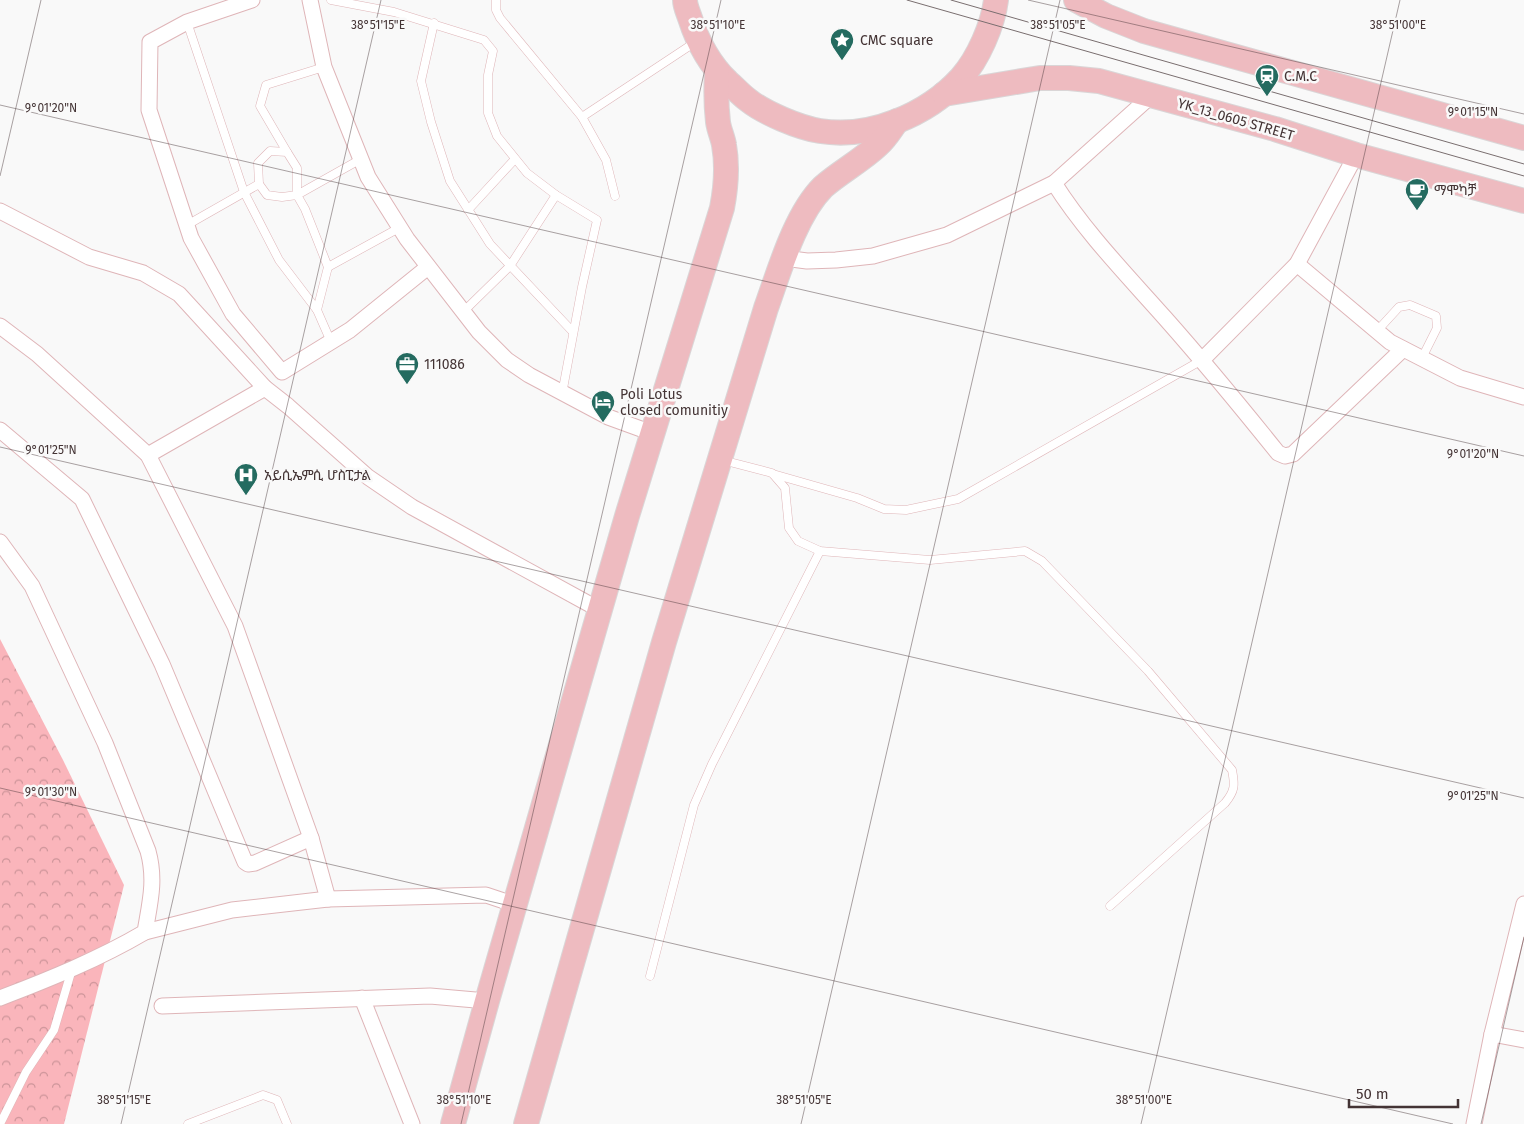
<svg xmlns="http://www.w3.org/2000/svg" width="1524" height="1124" font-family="'Fira Sans','Noto Sans Ethiopic',sans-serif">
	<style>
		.forest { fill: url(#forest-crowns) }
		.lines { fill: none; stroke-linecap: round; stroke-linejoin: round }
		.service-casing { stroke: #dfb5b8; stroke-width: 9 }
		.minor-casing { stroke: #dfb5b8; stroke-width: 17 }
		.primary-casing { stroke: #dad6d7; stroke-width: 26 }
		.service { stroke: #fff; stroke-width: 8 }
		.minor { stroke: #fff; stroke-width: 15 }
		.primary { stroke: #eebbc0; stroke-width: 24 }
		.tram { stroke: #796e6f; stroke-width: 1 }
		.ticks { fill: none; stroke: #443435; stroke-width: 1; stroke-opacity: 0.45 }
		.labels { text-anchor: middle; stroke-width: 5; stroke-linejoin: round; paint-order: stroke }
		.poi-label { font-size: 14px; fill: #443435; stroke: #f9f9f9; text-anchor: start }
		.street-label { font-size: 14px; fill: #443435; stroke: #f9f9f9 }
		.ticks-label { font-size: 12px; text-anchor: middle; fill: #443435; stroke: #f9f9f9; stroke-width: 5; stroke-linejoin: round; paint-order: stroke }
	</style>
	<defs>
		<pattern id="forest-crowns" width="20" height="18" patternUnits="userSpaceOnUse" patternTransform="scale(1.25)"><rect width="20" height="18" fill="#fab5bb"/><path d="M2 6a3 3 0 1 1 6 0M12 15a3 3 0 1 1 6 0" fill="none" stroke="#cc9499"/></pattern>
	</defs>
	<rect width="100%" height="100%" fill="#f9f9f9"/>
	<path class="forest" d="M0 639 63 760 124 885 64 1124H0Z"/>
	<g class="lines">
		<g class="service-casing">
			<g id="service">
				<path d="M331 0 394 12 484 40 493 51 488 75V113L497 136 527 173 556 195 597 220 582 287 562 394"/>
				<path d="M496 0V10L500 18 582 117 606 160 615 196"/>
				<path d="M187 22 244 192 279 260 317 310"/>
				<path d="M434 23 421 81 431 122 450 181 490 244 573 332"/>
				<path d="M582 117 697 41"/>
				<path d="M287 152 260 106 266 85 324 67"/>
				<path d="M468 210 515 159"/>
				<path d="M187 225 259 184"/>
				<path d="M328 267 399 228"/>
				<path d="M463 312 510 266 556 195"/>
				<path d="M1377 331 1399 307 1410 305 1436 316 1437 328 1422 358"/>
				<path d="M331 342 317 310 328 267 305 209 297 195V168L287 152 270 151 258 163 259 184 267 195 282 197 297 195 361 159"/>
				<path d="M722 460 772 473 785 488 789 528 798 541 820 551 930 560 1025 551 1042 561 1148 671 1232 770C1235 785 1235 791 1225 803L1110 906"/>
				<path d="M773 474 857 498 884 509 906 510 958 499 1202 360"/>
				<path d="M650 976 694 805 712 764 820 551"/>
				<path d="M0 1124 26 1072 54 1030 72 969"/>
				<path d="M188 1124 263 1095 277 1100 287 1124"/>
			</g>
		</g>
		<g class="minor-casing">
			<g id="minor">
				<path d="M252 0 187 22 150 42 149 110 191 238 233 314 282 372 350 330 428 267"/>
				<path d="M310 0 324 67 368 177 407 239 479 332 507 360 529 375 608 417 652 433"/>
				<path d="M1054 183C1085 232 1126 274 1165 318 1204 362 1241 407 1278 453L1285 456 1293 454 1403 349"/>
				<path d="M0 211 89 257 143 273 179 294 265 388"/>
				<path d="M784 258 807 261 836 260 873 256 947 235 1054 183 1152 95"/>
				<path d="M1297 264 1390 342 1460 378 1524 397"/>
				<path d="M0 326 37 354 148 455 235 626 311 838 328 899"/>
				<path d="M1202 360 1297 264 1356 155"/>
				<path d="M0 430 82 499 162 664 245 862 248 864 255 863 311 838"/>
				<path d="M148 455 265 388 288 406 368 477 412 507 600 610"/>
				<path d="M0 542 32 586 105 743 148 851C156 880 150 902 145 932 99 959 50 979 0 998"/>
				<path d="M145 932 232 910 328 899 486 895 504 901 513 908"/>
				<path d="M362 998 412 1124"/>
				<path d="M162 1006 430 996 487 1001"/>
				<path d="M1492 1034 1524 1040"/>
				<path d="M1474 1124 1492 1034 1524 904"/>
			</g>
		</g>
		<g class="primary-casing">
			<g id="primary">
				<path d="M685 0C685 6 688 12 690 18 698 43 709 64 728 82 735 88 741 95 748 100 764 113 800 128 820 131 870 139 927 115 961 78 978 59 993 25 996 0"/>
				<path d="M1076 0 1106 16 1144 31 1524 138"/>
				<path d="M944 94 1040 78H1069L1099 81 1275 129 1356 155 1524 201"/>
				<path d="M453 1124 487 1001 627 516 722 208C726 187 728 167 724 145 723 138 719 130 718 122 716 105 716 88 717 71"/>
				<path d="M526 1124 664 642 766 308C779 272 795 215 823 187 840 172 861 161 878 145 886 138 891 129 897 121"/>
			</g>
		</g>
		<use href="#service" class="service"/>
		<use href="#minor" class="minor"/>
		<use href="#primary" class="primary"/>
		<g class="tram">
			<path d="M907 0 1524 176"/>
			<path d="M951 0 1524 164"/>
		</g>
	</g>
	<path class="ticks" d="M1028 0 1524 114M0 105 1524 456M0 176 41 0M0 447 1524 798M0 788 1453 1124M121 1124 381 0M461 1124 721 0M801 1124 1060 0M1141 1124 1400 0M1481 1124 1524 937"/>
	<defs>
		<g id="sight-pin" transform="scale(1.25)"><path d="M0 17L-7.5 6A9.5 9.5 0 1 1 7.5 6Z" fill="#246b60" stroke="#f9f9f9"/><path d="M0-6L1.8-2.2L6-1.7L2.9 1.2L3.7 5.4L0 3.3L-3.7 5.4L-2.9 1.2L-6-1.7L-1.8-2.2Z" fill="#fff"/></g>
		<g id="station-pin" transform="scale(1.25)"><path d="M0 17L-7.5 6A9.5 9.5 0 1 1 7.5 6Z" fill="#246b60" stroke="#f9f9f9"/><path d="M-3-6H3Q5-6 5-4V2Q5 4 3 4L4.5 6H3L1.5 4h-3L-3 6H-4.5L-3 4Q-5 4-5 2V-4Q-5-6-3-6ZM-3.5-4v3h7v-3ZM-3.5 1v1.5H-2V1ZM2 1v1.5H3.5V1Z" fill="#fff"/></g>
		<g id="cafe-pin" transform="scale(1.25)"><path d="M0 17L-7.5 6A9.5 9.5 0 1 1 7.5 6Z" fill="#246b60" stroke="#f9f9f9"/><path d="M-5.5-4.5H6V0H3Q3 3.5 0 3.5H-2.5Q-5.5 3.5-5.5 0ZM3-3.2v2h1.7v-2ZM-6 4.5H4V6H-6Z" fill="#fff"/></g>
		<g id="office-pin" transform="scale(1.25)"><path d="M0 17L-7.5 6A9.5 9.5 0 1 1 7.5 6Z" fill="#246b60" stroke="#f9f9f9"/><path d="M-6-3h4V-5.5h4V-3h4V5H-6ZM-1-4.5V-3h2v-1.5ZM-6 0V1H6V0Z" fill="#fff"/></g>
		<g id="hotel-pin" transform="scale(1.25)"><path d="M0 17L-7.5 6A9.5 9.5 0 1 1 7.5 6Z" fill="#246b60" stroke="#f9f9f9"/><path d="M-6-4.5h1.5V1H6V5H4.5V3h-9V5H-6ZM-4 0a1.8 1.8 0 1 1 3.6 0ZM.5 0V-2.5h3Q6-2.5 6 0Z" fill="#fff"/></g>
		<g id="hospital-pin" transform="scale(1.25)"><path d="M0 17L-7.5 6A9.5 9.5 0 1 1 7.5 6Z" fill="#246b60" stroke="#f9f9f9"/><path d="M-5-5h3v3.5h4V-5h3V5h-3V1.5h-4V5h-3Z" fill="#fff"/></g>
	</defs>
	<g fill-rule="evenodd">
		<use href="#sight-pin" x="842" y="40"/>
		<use href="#station-pin" x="1267" y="76"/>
		<use href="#cafe-pin" x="1417" y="190"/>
		<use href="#office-pin" x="407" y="364"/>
		<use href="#hotel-pin" x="603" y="402"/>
		<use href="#hospital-pin" x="246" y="475"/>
	</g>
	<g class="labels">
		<g class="poi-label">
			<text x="860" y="45">CMC square</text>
			<text x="1284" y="81">C.M.C</text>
			<text x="1434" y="195">ማሞካቻ</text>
			<text x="424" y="369">111086</text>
			<text x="620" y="399">Poli Lotus<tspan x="620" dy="16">closed comunitiy</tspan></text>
			<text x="264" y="480">አይሲኤምሲ ሆስፒታል</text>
		</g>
		<g class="street-label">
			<text transform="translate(1236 119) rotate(16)" y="5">YK_13_0605 STREET</text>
		</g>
	</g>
	<g class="ticks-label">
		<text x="378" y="29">38°51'15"E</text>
		<text x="718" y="29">38°51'10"E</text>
		<text x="1058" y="29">38°51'05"E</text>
		<text x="1398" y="29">38°51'00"E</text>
		<text x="51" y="112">9°01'20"N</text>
		<text x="1473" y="116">9°01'15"N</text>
		<text x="51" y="454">9°01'25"N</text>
		<text x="1473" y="458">9°01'20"N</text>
		<text x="51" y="796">9°01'30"N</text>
		<text x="1473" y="800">9°01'25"N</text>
		<text x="124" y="1104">38°51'15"E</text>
		<text x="464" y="1104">38°51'10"E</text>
		<text x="804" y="1104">38°51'05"E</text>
		<text x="1144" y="1104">38°51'00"E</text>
	</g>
	<path d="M1349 1099v8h109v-8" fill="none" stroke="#443435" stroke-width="2.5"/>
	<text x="1356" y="1099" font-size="15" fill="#443435" stroke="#f9f9f9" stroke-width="4" paint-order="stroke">50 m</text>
</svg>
